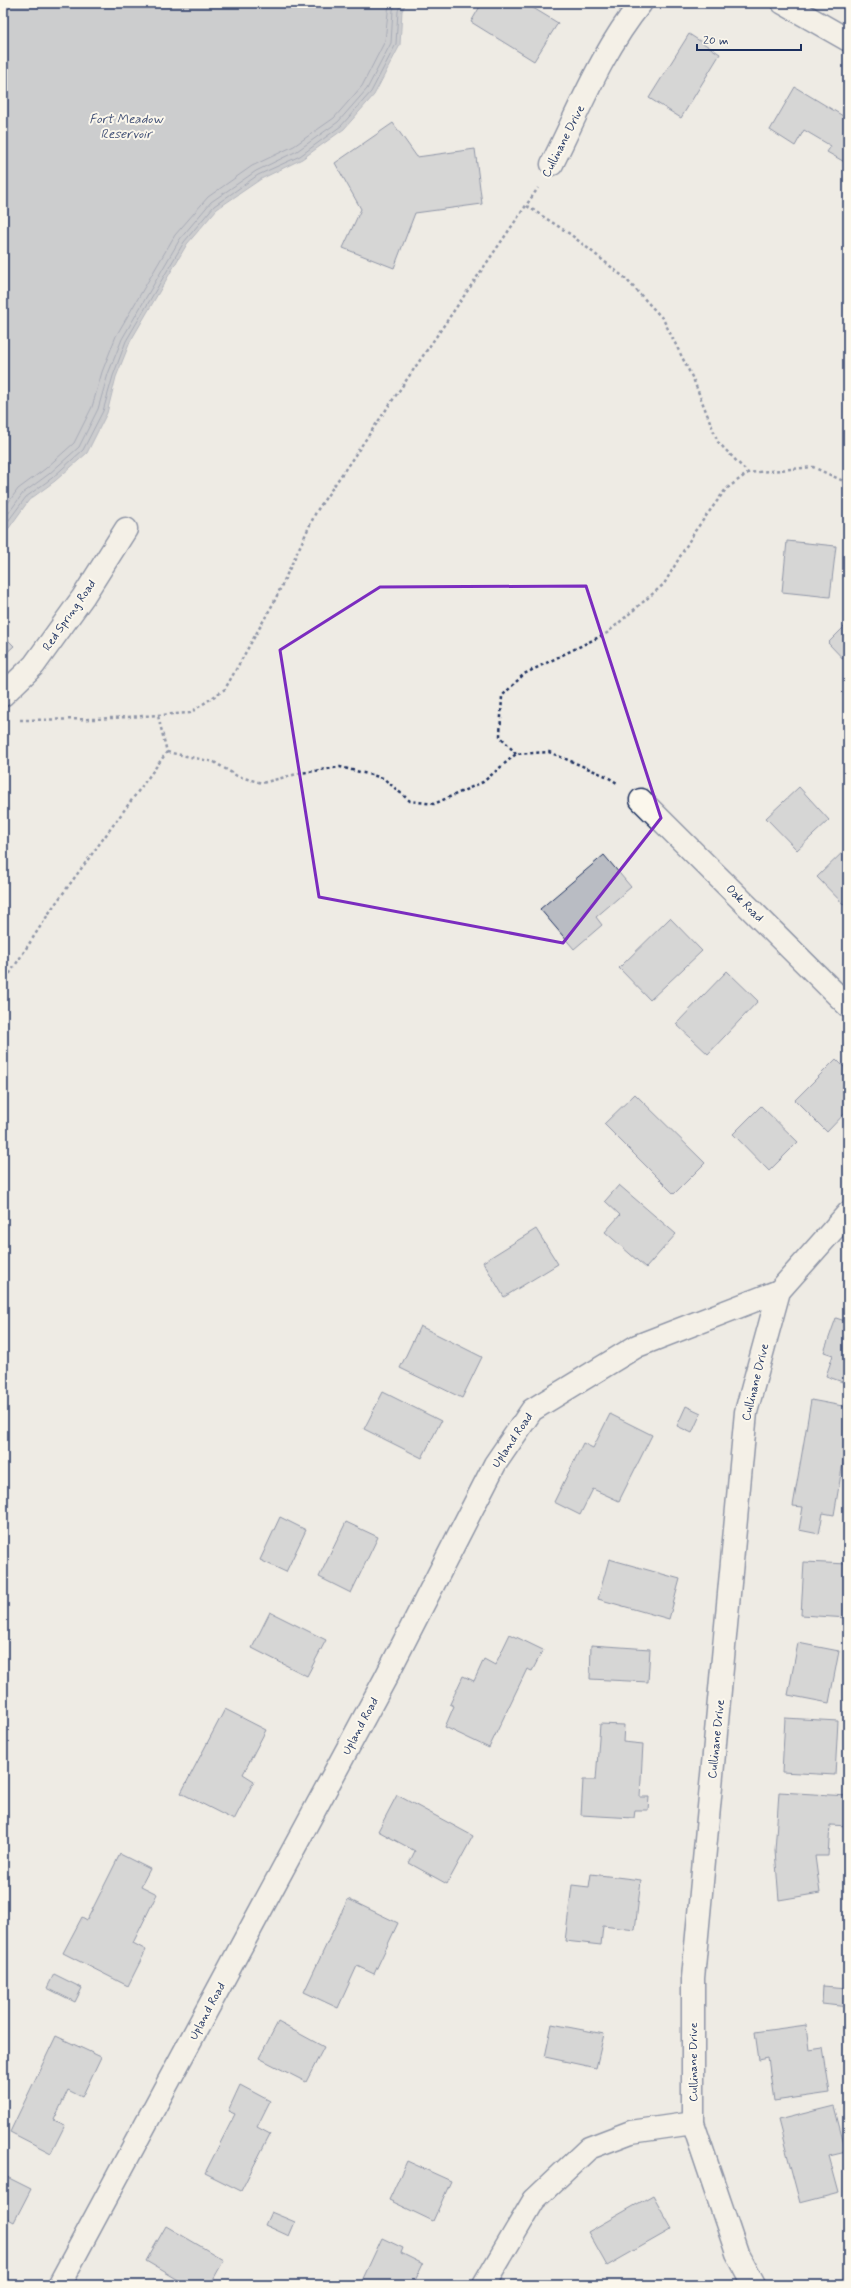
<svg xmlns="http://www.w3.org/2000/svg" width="851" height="2288" font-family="Mynerve,sans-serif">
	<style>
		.water { fill: #a3a8b4; stroke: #6d7892 }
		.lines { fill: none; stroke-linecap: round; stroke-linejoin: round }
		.shore { stroke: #515f80; stroke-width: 1 }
		.building { fill: #b9bcc3; stroke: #1b2f5e }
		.minor-casing { stroke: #1b2f5e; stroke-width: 25 }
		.path { stroke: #1b2f5e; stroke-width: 2.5; stroke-dasharray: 3 3; stroke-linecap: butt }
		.minor { stroke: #fbf7ec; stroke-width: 22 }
		.marked { fill: none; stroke: #7b2cbf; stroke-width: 3; stroke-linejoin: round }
		.labels { text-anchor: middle; stroke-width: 4; stroke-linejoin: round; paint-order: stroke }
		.street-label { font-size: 12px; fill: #1b2f5e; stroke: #fbf7ec }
		.water-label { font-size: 13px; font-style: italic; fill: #445378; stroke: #fbf7ec }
	</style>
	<rect width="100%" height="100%" fill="#eeebe4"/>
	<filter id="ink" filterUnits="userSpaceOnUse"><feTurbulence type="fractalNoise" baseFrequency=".025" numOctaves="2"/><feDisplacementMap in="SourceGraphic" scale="8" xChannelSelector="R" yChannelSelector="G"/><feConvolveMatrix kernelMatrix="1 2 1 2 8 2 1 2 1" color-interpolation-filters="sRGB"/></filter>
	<g filter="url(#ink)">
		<path class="water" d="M3 3H406L402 11 400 45 374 95 344 129 302 159 261 179 217 209 187 244 130 342 116 377 107 413 87 453 55 481 29 500 9 528 3 533Z"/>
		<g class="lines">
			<g class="shore">
				<path d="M3 510 18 489 45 469 74 443 92 407 102 372 116 336 175 235 208 197 252 166 294 146 334 118 362 86 385 41 389 3"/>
				<path d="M3 521 23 493 49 474 79 447 98 409 108 374 122 339 180 239 211 202 256 171 297 151 338 122 367 89 391 43 393 10 396 3"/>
				<path d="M3 528 26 497 52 478 83 450 103 411 113 376 126 341 184 242 214 206 258 175 300 156 341 126 371 92 396 44 398 11 401 3"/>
			</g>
		</g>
		<g class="building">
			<path d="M482 3H525L558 23 534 61 471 22Z"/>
			<path d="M689 34 720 54 681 118 649 98Z"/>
			<path d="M795 87 848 119V164L827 152 831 146 804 130 795 146 770 130Z"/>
			<path d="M393 123 417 157 475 149 482 204 415 213 394 268 343 248 361 209 335 163Z"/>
			<path d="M787 541 836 546 830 597 782 592Z"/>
			<path d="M848 623V664L828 643Z"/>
			<path d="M3 635 14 646 3 656Z"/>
			<path d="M799 787 829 820 797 850 766 818Z"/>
			<path d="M848 847V909L817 877Z"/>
			<path d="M604 855 631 887 596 917 602 925 574 949 540 909Z"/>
			<path d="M670 918 702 951 650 1000 619 968Z"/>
			<path d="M727 971 758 1001 708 1054 676 1024Z"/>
			<path d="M836 1059 848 1071V1110L827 1132 795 1100Z"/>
			<path d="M635 1094 705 1163 674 1194 604 1124Z"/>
			<path d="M761 1106 798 1142 769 1171 733 1134Z"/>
			<path d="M619 1185 676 1234 646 1268 605 1232 620 1215 605 1201Z"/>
			<path d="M536 1229 558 1264 504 1297 483 1262Z"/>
			<path d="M836 1318 848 1322V1384L826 1376 833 1355 824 1352Z"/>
			<path d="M420 1326 482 1357 462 1398 400 1368Z"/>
			<path d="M383 1392 441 1421 422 1458 364 1429Z"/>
			<path d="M811 1400 848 1407V1433L834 1515 823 1513 819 1534 799 1530 803 1507 793 1506Z"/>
			<path d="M686 1406 701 1413 692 1433 677 1426Z"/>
			<path d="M610 1414 652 1435 619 1501 593 1489 580 1515 554 1502 583 1443 593 1448Z"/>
			<path d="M280 1517 306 1530 286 1572 260 1560Z"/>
			<path d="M346 1522 378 1537 351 1593 319 1577Z"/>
			<path d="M609 1559 680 1579 669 1619 598 1599Z"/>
			<path d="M804 1562 848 1564V1618L801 1615Z"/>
			<path d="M270 1612 326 1640 307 1676 252 1648Z"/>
			<path d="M510 1634 543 1650 532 1671 527 1669 489 1748 445 1727 454 1706 450 1704 463 1676 474 1681 484 1659 495 1665Z"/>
			<path d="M798 1643 839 1651 829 1703 788 1695Z"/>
			<path d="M591 1645 650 1649 648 1682 590 1679Z"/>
			<path d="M225 1709 266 1730 243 1774 254 1781 234 1820 181 1793Z"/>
			<path d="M785 1718 838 1721 835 1775 782 1772Z"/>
			<path d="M600 1724 624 1725 623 1742 643 1744 640 1797H649L648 1810H635L634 1818 581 1815 583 1780H596Z"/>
			<path d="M779 1792 848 1796V1826L830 1825 828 1856H815L820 1893 779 1900 775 1851Z"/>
			<path d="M397 1795 473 1836 447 1884 409 1863 415 1851 378 1831Z"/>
			<path d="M120 1854 150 1869 141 1886 157 1894 133 1943 146 1950 128 1986 63 1953 82 1917 87 1920Z"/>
			<path d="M591 1874 641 1880 635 1930 603 1926 601 1945 565 1941 572 1885 589 1887Z"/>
			<path d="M348 1899 398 1923 374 1974 357 1966 338 2008 304 1992Z"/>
			<path d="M54 1974 82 1988 75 2002 47 1988Z"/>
			<path d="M823 1986 848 1988V2007L822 2004Z"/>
			<path d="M278 2022 324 2047 306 2082 259 2058Z"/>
			<path d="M552 2024 604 2034 596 2068 545 2057Z"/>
			<path d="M806 2025 809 2050 823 2048 830 2093 774 2101 768 2058 759 2060 755 2032Z"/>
			<path d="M56 2036 101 2057 82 2097 68 2090 54 2120 65 2125 51 2153 10 2132Z"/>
			<path d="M240 2085 270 2101 257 2127 270 2134 241 2191 205 2173 235 2114 228 2111Z"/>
			<path d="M834 2106 846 2152 829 2156 839 2193 800 2203 778 2120Z"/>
			<path d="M407 2161 451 2181 433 2221 389 2200Z"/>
			<path d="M3 2175 31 2189 14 2222 3 2216Z"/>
			<path d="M653 2195 672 2229 607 2266 588 2232Z"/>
			<path d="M271 2212 295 2222 289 2236 265 2225Z"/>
			<path d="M166 2226 224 2260 210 2285H187L146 2261Z"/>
			<path d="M382 2238 403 2248 401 2253 423 2264 413 2285H360Z"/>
		</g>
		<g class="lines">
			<g class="minor-casing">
				<g id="minor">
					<path d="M783 3 848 40"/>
					<path d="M552 164C580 108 602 51 641 3"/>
					<path d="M3 695 34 665 83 597 126 529"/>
					<path d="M641 800 848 1006"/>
					<path d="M59 2285 385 1679 495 1464 532 1410 637 1346 779 1291"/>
					<path d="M484 2285 534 2200 589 2148 631 2132 693 2123"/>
					<path d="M754 2285 737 2253 693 2123V1978L746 1412 779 1291 848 1213"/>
				</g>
			</g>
			<g class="path">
				<path d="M527 206 570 234 625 278 663 319 694 381 718 442 748 473"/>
				<path d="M20 720 96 719 190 713 225 689 274 602 316 512 538 188"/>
				<path d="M167 752 214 762 237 776 262 783 301 773 340 767 383 778 410 801 434 804 483 782 516 754 549 752 606 776 617 783"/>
				<path d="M516 754 500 736 502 696 524 674 607 633 664 584 695 531 726 489 748 473 813 467 848 483"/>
				<path d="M3 984 53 907 167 752 158 716"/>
			</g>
			<use href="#minor" class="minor"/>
		</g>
	</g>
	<path d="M0 0H851V2288H0ZM586 586 661 818 563 943 319 897 280 650 380 587Z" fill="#eeebe4" fill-opacity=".55" fill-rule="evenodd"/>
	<path class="marked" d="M586 586 661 818 563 943 319 897 280 650 380 587Z"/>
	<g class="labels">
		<g class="street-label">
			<text transform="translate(563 141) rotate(-63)" y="4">Cullinane Drive</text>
			<text transform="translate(69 615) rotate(-55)" y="4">Red Spring Road</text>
			<text transform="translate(745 903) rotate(45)" y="4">Oak Road</text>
			<text transform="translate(755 1382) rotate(-76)" y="4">Cullinane Drive</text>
			<text transform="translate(512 1440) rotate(-56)" y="4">Upland Road</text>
			<text transform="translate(360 1726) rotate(-62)" y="4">Upland Road</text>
			<text transform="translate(716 1739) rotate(-84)" y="4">Cullinane Drive</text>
			<text transform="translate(207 2011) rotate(-62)" y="4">Upland Road</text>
			<text transform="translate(693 2062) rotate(-90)" y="4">Cullinane Drive</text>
		</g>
		<g class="water-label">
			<text x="126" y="123">Fort Meadow<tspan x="126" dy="15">Reservoir</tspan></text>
		</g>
	</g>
	<rect width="851" height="2288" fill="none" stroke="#fbf7ec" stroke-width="16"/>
	<rect x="8" y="8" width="835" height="2272" fill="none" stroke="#1b2f5e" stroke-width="1.5" filter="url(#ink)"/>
	<path d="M697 44v6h104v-6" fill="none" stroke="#1b2f5e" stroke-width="2"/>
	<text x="703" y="44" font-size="12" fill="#1b2f5e" stroke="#fbf7ec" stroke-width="3" paint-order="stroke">20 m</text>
</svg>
